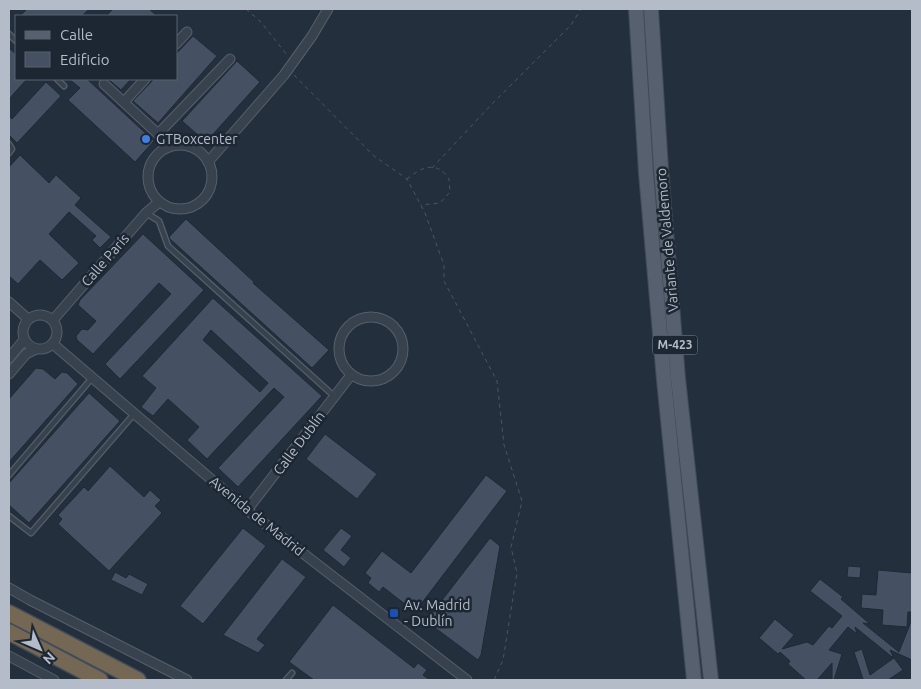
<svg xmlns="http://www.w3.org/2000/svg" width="921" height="689" font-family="Ubuntu,sans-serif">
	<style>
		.building { fill: #455162; stroke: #1f2835; fill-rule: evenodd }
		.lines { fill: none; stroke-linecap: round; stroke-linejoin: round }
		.service-casing { stroke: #565f6c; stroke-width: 7 }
		.minor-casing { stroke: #565f6c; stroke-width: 11 }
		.primary-casing { stroke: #414a57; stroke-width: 16 }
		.motorway-casing { stroke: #434c59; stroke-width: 18 }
		.path { stroke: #44595c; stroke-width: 1; stroke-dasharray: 4 4; stroke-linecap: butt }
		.service { stroke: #38414e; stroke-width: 4.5 }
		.minor { stroke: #38414e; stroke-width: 9 }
		.primary { stroke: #56606e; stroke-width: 14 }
		.motorway { stroke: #746855; stroke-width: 15 }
		.shop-dot { fill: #3f7fe0; stroke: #1d2633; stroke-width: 2 }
		.transit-dot { fill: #1a4fb4; stroke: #1d2633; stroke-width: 2 }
		.labels { text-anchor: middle; stroke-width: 5; stroke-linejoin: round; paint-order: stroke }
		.shield { fill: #1d2633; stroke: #878f9c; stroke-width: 1 }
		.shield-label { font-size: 12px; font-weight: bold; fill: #b4bcc9 }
		.poi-label { font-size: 14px; fill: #b4bcc9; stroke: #1d2633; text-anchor: start }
		.street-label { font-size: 14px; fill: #b4bcc9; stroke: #1d2633 }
	</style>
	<rect width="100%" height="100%" fill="#242f3e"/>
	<g class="building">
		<path d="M27 9H89L82 16H20Z"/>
		<path d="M113 9H149L157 16H106Z"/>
		<path d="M193 36 217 56 158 123 133 101 154 79H176V54Z"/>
		<path d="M9 48 16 54V79H27L9 99Z"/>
		<path d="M237 61 260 82 206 142 182 121Z"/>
		<path d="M69 79H87L154 141 135 162 68 100 80 88Z"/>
		<path d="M108 79H131L121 90Z"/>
		<path d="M46 82 61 96 17 143 9 135V116L12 119Z"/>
		<path d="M20 155 49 183 56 175 81 198 75 205 111 237 100 248 92 240 96 236 69 212 49 234 79 263 62 280 40 260 18 284 9 276V167Z"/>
		<path d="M186 219 254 282 253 283 329 350 312 368 170 239 169 237Z"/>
		<path d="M143 234 204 290 120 379 105 364 171 294 159 283 93 354 77 340 76 336 82 329 88 330 96 321 78 305 80 300Z"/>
		<path d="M213 298 322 396 238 487 218 468 284 397 274 388 207 459 187 440 199 427 168 399 153 416 141 407 156 388 142 376ZM211 330 268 383 260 392 203 340Z"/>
		<path d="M36 368 43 369 55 379 62 372 67 373 78 384 9 462V399Z"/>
		<path d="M89 393 120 421 29 523 9 505V483Z"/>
		<path d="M325 434 377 474 357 499 306 459Z"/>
		<path d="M110 466 144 497 150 490 161 500 155 506 162 513 109 571 58 524 62 519 58 515 84 487 88 491Z"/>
		<path d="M486 475 507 491 415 612 383 587 379 592 368 583 371 578 365 573 382 551 411 573Z"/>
		<path d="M243 528 266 546 203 624 180 606Z"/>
		<path d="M341 528 352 536 341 550 351 558 344 567 323 550Z"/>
		<path d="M490 538 500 546 481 655 478 660 426 621Z"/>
		<path d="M282 559 306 577 257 639 265 645 258 653 223 635Z"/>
		<path d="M848 566 861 567 860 578 847 577Z"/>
		<path d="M878 570 912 573V612H908L907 627 882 625 883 610 861 608 862 594 876 595Z"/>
		<path d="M115 572 126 578 129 574 148 584 142 595 111 580Z"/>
		<path d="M820 579 843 597 841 599 870 624 863 623 899 652 912 619V660L890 650 893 656 892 657 855 627 857 634 848 627 829 650 842 654 834 680H832V663L817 680H806L788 664 790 661 780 652 778 654 759 638 775 619 794 635 782 649 807 642 813 645 829 626 832 628 842 616 810 591Z"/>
		<path d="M333 605 414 668 418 663 427 670 423 675 430 680H314L289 662Z"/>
		<path d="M862 649 870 675 894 658 903 670 888 680H861L863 679 854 652Z"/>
	</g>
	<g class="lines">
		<g class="service-casing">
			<g id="service">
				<path d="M9 34 16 41"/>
				<path d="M57 79 64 86"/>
				<path d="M9 144 12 149 9 153"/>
				<path d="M146 213 159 221 168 246 334 396"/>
				<path d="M9 475 92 378"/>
				<path d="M9 516 31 533 134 414"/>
				<path d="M286 680 292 673"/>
			</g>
		</g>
		<g class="minor-casing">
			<g id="minor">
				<path d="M176 44 187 32"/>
				<path d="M104 84 158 134 169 147"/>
				<path d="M124 102 145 79"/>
				<path d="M158 134 230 59"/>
				<circle cx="180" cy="177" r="32"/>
				<path d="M208 162 284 75 312 36 328 9"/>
				<path d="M9 302 28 319"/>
				<circle cx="40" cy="332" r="17"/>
				<circle cx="371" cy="349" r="32"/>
				<path d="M53 320 146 213 159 202"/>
				<path d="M53 344 247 510 467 680"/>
				<path d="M9 358 24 340"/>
				<path d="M9 374 26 354 36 349"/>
				<path d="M247 510 351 375"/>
				<path d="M9 588 30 600 187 680"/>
				<path d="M9 656 54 680"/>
			</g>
		</g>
		<g class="primary-casing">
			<g id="primary">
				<path d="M636 9 646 173 664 380 694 680"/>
				<path d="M651 9 661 169 678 378 711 680"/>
			</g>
		</g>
		<g class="motorway-casing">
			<g id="motorway">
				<path d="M9 613 138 680"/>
				<path d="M9 632 100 680"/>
			</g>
		</g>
		<g class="path">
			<path d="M246 9 261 22 287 55"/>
			<path d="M294 75 374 156 407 179 425 213 444 265V281L497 381 504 445 522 501 511 547 517 573 503 660 494 680"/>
			<path d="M432 168 491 105 571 25 581 9"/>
			<path d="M407 179C417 171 428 163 441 170 444 172 447 176 449 179L450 192 440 203 421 205"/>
		</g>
		<use href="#service" class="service"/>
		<use href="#minor" class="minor"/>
		<use href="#primary" class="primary"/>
		<use href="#motorway" class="motorway"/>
	</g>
	<circle class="shop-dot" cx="146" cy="139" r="5"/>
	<rect class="transit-dot" x="389" y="608" width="10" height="10" rx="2.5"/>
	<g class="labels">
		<rect class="shield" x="652.5" y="335.5" width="45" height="19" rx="4"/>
		<g class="shield-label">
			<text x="675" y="349">M-423</text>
		</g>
		<g class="poi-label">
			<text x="156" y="144">GTBoxcenter</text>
			<text x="404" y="610">Av. Madrid<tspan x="404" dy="16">- Dublín</tspan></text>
		</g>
		<g class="street-label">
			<text transform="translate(667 240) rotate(-95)" y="5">Variante de Valdemoro</text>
			<text transform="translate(105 260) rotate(-49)" y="5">Calle París</text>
			<text transform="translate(299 443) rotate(-53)" y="5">Calle Dublín</text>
			<text transform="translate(257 516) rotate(39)" y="5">Avenida de Madrid</text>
		</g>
	</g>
	<rect width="921" height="689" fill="none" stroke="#b4bcc9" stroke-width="20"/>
	<rect x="15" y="15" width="162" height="65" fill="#1d2633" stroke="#59626f"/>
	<rect x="25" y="31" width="25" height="8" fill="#56606e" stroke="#59626f"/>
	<text x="60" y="40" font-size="15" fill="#b4bcc9">Calle</text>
	<rect x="25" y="52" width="25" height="15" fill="#455162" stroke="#59626f"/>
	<text x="60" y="65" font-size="15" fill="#b4bcc9">Edificio</text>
	<g transform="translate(40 649) rotate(135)" stroke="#1d2633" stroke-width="4" paint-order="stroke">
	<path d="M0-4L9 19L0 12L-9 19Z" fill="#b4bcc9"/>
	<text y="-8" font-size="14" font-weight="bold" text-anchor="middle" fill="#b4bcc9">N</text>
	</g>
</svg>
